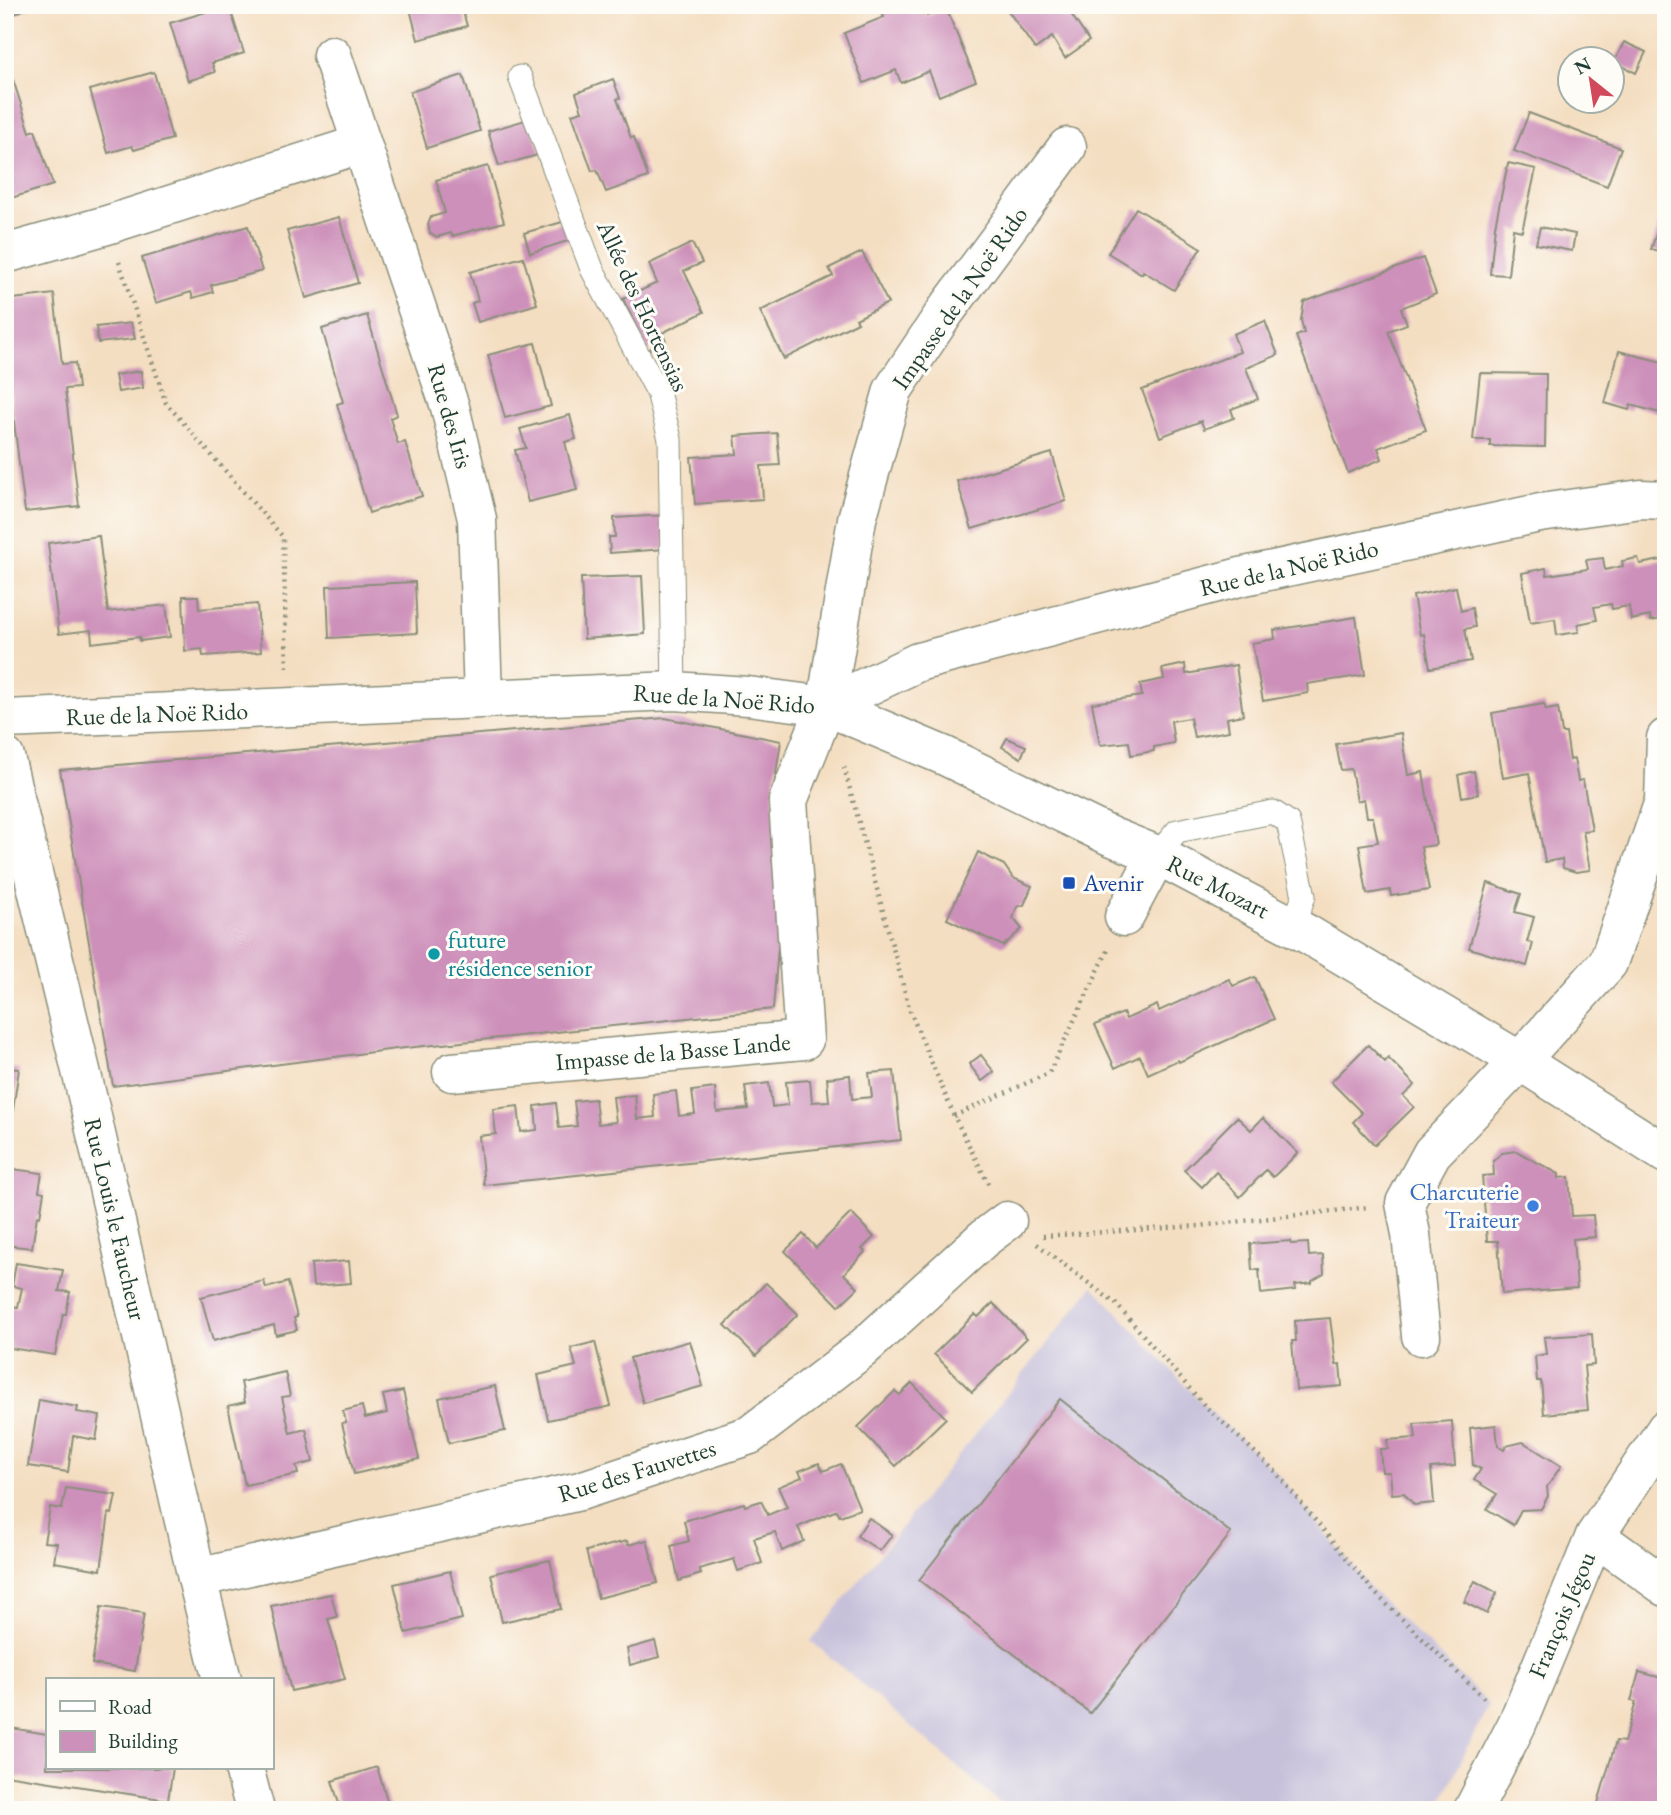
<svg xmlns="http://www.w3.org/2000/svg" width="1671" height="1815" font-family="'EB Garamond',serif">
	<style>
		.industrial { fill: #c6c0da }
		.building { fill: #cd90ba }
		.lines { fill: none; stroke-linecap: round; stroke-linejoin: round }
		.service-casing { stroke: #8a8e7a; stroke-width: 25 }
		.minor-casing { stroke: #8a8e7a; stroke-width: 41 }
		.tertiary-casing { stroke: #8a8e7a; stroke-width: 41 }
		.path { stroke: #8a8e7a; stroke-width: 4.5; stroke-dasharray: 2 5; stroke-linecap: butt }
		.service { stroke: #fff; stroke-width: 23 }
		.minor { stroke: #fff; stroke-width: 38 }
		.tertiary { stroke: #fff; stroke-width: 38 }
		.transit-dot { fill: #1a4fb4; stroke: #fdfcf7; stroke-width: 2.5 }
		.culture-dot { fill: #0f9aa8; stroke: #fdfcf7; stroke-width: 2.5 }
		.shop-dot { fill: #3f7fe0; stroke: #fdfcf7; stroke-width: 2.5 }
		.labels { text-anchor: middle; stroke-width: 6; stroke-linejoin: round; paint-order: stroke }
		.street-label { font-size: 24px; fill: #1f3d34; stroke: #fdfcf7 }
		.transit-label { font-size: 24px; fill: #164399; stroke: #fdfcf7; text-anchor: start }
		.culture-label { font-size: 24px; fill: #0d838f; stroke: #fdfcf7; text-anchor: start }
		.shop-label { font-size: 24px; fill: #366cbe; stroke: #fdfcf7; text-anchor: end }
	</style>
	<rect width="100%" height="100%" fill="#fdfcf7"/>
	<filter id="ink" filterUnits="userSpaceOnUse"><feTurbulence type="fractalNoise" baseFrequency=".0143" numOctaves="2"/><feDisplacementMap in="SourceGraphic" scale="14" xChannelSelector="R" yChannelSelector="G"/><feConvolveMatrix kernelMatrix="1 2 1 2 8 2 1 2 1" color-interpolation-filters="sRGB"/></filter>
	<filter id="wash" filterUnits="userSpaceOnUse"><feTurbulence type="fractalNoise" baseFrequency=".00686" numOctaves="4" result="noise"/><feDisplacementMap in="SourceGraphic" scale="28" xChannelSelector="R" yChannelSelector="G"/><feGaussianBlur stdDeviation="1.57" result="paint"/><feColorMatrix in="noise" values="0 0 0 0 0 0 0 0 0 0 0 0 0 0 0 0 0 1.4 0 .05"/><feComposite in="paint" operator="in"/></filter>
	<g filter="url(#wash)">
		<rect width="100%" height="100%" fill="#f4dec1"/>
		<path class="industrial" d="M1093 1286 1204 1405 1275 1471 1374 1592 1489 1704 1437 1810H1008L811 1641Z"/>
		<g id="blocks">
			<g class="building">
				<path d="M5 5H32L6 19Z"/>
				<path d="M229 5 244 53 212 63 215 72 188 81 170 23Z"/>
				<path d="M409 5H461L467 26 418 40Z"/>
				<path d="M879 5H923L927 16 946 8 976 81 939 96 929 71 901 83 896 70 864 83 844 33 884 17Z"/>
				<path d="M1004 5H1072L1067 8 1089 41 1065 58 1052 37 1035 49Z"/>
				<path d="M1624 42 1646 52 1636 73 1614 62Z"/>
				<path d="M6 58 30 132 35 130 53 185 5 200Z"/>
				<path d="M154 72 172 139 134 150 132 146 108 153 90 90Z"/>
				<path d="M463 75 480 131 427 148 410 92Z"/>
				<path d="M613 79 620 98 617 99 631 138 634 137 648 177 606 192 597 170 592 171 572 114 582 111 576 93Z"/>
				<path d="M1529 113 1621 148 1607 186 1514 151Z"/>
				<path d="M529 119 541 154 499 166 488 131Z"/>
				<path d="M1508 163 1536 169 1522 231 1513 229 1508 275 1490 274 1495 226Z"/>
				<path d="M488 166 504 222 452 236 451 233 437 237 430 233 428 224 431 217 445 213 436 180Z"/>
				<path d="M1666 205V254L1651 249Z"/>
				<path d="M1136 208 1201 248 1174 290 1143 271 1142 274 1108 253Z"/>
				<path d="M339 217 358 283 306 298 287 231Z"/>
				<path d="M566 221 574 239 530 253 524 233Z"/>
				<path d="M248 226 262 271 211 285 213 292 193 298 191 292 156 303 142 258Z"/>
				<path d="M1540 227 1575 234 1572 251 1536 244Z"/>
				<path d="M692 243 702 263 684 271 704 312 662 333 666 341 648 350 623 299 657 283 649 264Z"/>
				<path d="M862 252 888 303 856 319 858 322 784 359 760 311 833 276 829 268Z"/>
				<path d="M523 257 537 304 478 322 472 303 478 301 470 272Z"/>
				<path d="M1423 258 1436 294 1401 308 1407 324 1388 331 1426 430 1378 448 1382 459 1348 473 1296 336 1304 333 1301 320 1304 302Z"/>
				<path d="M54 294 62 364 75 363 78 388 65 389 79 506 25 512 5 348V300Z"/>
				<path d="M367 315 397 415 390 418 398 444 405 442 422 496 369 513 337 404 343 402 322 329Z"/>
				<path d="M1265 321 1278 355 1246 368 1258 399 1231 409 1234 418 1204 429 1201 421 1160 437 1142 390 1240 352 1233 334Z"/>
				<path d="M131 323 135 339 98 343 96 327Z"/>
				<path d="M535 343 551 406 505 418 488 355Z"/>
				<path d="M1619 351 1666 363V391L1660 413 1631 405 1629 410 1605 403Z"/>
				<path d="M141 371 143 388 118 392 115 375Z"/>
				<path d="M1480 373 1546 374 1545 447 1490 446V440H1473Z"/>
				<path d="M570 415 576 439 565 442 577 490 528 502 515 450 526 448 520 429Z"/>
				<path d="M777 433 780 465 761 466 763 499 695 504 691 457 737 454 735 436Z"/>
				<path d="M1052 453 1066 501 972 529 957 481Z"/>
				<path d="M667 515 665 549 610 553 609 537H615L614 518Z"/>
				<path d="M99 536 108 612 166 605 170 637 140 641V637L92 643 91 630 59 634 48 543Z"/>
				<path d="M1603 558 1605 570 1623 566 1622 561 1638 558 1640 564 1666 559V618L1651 621 1650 616 1631 620 1629 606 1612 609 1611 604 1594 607 1597 620 1578 624 1579 632 1557 635 1555 619 1530 623 1522 573 1546 568 1547 575 1588 569 1586 560Z"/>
				<path d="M642 576 645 634 584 639 581 578Z"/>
				<path d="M415 582 417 633 329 638 327 586Z"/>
				<path d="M1456 587 1461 611 1472 608 1475 627 1465 629 1471 661 1430 668 1424 634 1420 635 1413 596Z"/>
				<path d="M183 596H198L199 609 257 604 261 652 203 656 202 649 185 651Z"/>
				<path d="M1356 617 1365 675 1307 684 1308 693 1263 701 1252 643 1275 639 1274 630Z"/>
				<path d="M1185 664 1186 674 1236 665 1243 715 1227 718 1229 731 1194 737 1190 718 1171 721 1174 743 1154 747V751L1131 755 1129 742 1100 745 1092 703 1142 696 1140 684 1164 679 1162 669Z"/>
				<path d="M1544 704 1546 710 1558 708 1562 733H1566L1570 760 1574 759 1578 781 1583 780 1592 830 1583 831 1590 870 1576 872 1563 868 1562 859 1545 862 1529 773 1503 778 1492 713Z"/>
				<path d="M665 718 781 741 773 793 782 898 773 1009 396 1049 113 1086 60 770Z"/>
				<path d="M1401 733 1408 775 1423 772 1429 807 1436 845 1421 847 1429 890 1391 896 1390 890 1367 894 1359 845 1378 842 1373 817H1367L1364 799 1357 801 1351 769 1341 770 1336 744Z"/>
				<path d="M1007 738 1026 746 1021 758 1002 747Z"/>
				<path d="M1474 771 1478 794 1462 797 1458 775Z"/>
				<path d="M978 852 1004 865 1013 878 1032 886 1024 905 1017 907 1013 918 1022 929 1003 946 947 919Z"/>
				<path d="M1488 883 1521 894 1515 912 1534 917 1527 942 1533 943 1527 966 1469 948Z"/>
				<path d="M1255 977 1274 1019 1179 1062 1178 1060 1148 1074 1140 1056 1115 1068 1095 1025 1123 1013 1126 1019 1157 1005 1159 1011 1229 979 1233 986Z"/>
				<path d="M1368 1045 1385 1062 1388 1058 1415 1085 1403 1096 1414 1107 1375 1145 1353 1122 1362 1113 1331 1082Z"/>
				<path d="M981 1055 994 1072 982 1081 969 1064Z"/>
				<path d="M5 1068 19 1069 10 1130 5 1129Z"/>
				<path d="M894 1071 901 1140 484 1185 479 1136 496 1134 493 1109 518 1106 521 1132 537 1130 535 1106 556 1103 559 1128 577 1126 574 1101 595 1099 598 1124 616 1122 613 1097 635 1095 637 1119 655 1117 653 1094 676 1091 679 1116 695 1114 692 1091 715 1088 717 1112 748 1109 745 1086 769 1083 772 1107 788 1105 786 1082 810 1080 812 1102 829 1101 827 1078 850 1075 852 1099 872 1097 869 1073Z"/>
				<path d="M1237 1117 1251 1130 1263 1118 1298 1153 1273 1177 1266 1170 1240 1197 1216 1172 1202 1187 1184 1170Z"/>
				<path d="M1516 1151 1559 1174V1178L1569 1177 1572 1216 1593 1215 1595 1237 1573 1239 1577 1288 1502 1294 1498 1241H1487L1482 1176 1494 1175 1493 1161 1502 1153Z"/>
				<path d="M5 1168 42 1173 39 1191 44 1192 40 1217 37 1216 32 1248 5 1245Z"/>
				<path d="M851 1213 874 1237 862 1249 865 1252 844 1274 858 1288 839 1306 785 1251 803 1234 816 1248Z"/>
				<path d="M1291 1241V1244L1308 1243 1309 1256 1323 1255 1324 1274 1312 1281V1283L1295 1285 1296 1290 1261 1294 1259 1269 1252 1270 1250 1244Z"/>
				<path d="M349 1261 351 1283 313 1286 311 1264Z"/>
				<path d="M16 1263 63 1270 59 1291 70 1292 66 1314H63L55 1355 10 1348 11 1343 5 1342V1305L18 1307 22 1288 12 1286Z"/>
				<path d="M264 1281 266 1288 288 1282 297 1317 294 1318 297 1330 276 1335 274 1325 213 1341 201 1297Z"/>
				<path d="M766 1283 798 1314 756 1356 725 1325Z"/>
				<path d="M993 1303 1027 1338 972 1392 934 1354 975 1314 978 1317Z"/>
				<path d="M1330 1318 1336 1365 1340 1364 1342 1386 1296 1390 1292 1341H1296L1295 1321Z"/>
				<path d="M1592 1334 1594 1365 1584 1366 1588 1410 1544 1414 1541 1381H1537L1535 1356 1546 1354 1544 1337Z"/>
				<path d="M690 1341 703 1386 643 1403 630 1358Z"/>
				<path d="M595 1342 611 1406 548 1420 538 1375 576 1366 571 1348Z"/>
				<path d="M285 1372 290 1396 282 1397 290 1433 306 1429 313 1462 296 1466 298 1474 245 1485 228 1406 245 1402 241 1382Z"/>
				<path d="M912 1383 946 1418 896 1466 858 1427 895 1391 900 1395Z"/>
				<path d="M495 1386 505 1431 449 1443 439 1398Z"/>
				<path d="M403 1391 419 1459 354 1474 342 1423 346 1422 343 1411 362 1406 365 1418 387 1413 383 1395Z"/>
				<path d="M1060 1399 1231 1533 1090 1713 919 1580Z"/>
				<path d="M39 1400 78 1407 77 1412 100 1416 96 1440 73 1436 68 1472 28 1466Z"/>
				<path d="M1452 1421 1455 1466 1431 1468 1434 1503 1414 1505 1404 1493 1392 1494 1390 1472H1382L1380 1449H1388L1387 1440 1416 1438 1414 1424Z"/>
				<path d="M1496 1425 1498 1446 1504 1450 1506 1446 1523 1442 1561 1466 1547 1487 1548 1496 1541 1509 1521 1510 1513 1525 1487 1509 1497 1494 1474 1480 1481 1469 1473 1465 1470 1428Z"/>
				<path d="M819 1463 823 1471 841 1464 860 1509 840 1516 837 1510 798 1527 804 1541 782 1551 775 1532 754 1538 762 1563 738 1571 734 1559 699 1569 701 1574 679 1581 671 1546 689 1541 684 1521 744 1503 745 1506 761 1501 768 1515 787 1507 778 1487 802 1477 799 1471Z"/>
				<path d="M66 1488 116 1495 112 1514 109 1513 101 1570 54 1562 57 1543 44 1542 50 1507 62 1509Z"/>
				<path d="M869 1518 892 1535 880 1551 857 1536Z"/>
				<path d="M647 1540 658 1583 598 1598 586 1551 627 1541 628 1545Z"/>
				<path d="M550 1560 561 1609 502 1622 491 1574Z"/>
				<path d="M450 1571 462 1619 406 1633 394 1584Z"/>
				<path d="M1475 1581 1497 1593 1487 1614 1464 1602Z"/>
				<path d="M331 1594 337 1617 328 1619 345 1679 291 1691 271 1606Z"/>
				<path d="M101 1607 144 1613 135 1671 92 1664Z"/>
				<path d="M655 1641 659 1657 630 1665 627 1649Z"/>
				<path d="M1639 1672 1666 1679V1787L1663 1798H1661L1657 1810H1596L1616 1741 1624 1742 1636 1702 1631 1701Z"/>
				<path d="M5 1727 47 1734V1768H173L168 1800 5 1775Z"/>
				<path d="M377 1767 390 1810H341L332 1781Z"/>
			</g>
		</g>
	</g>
	<g filter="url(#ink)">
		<use href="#blocks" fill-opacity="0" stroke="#8a8e7a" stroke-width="2"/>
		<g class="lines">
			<g class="service-casing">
				<g id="service">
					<path d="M520 77 592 269 658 392 670 439 674 691"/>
					<path d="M1157 855 1177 831 1273 812 1288 822 1304 896 1293 926"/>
				</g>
			</g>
			<g class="minor-casing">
				<g id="minor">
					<path d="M332 55 450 407 477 519 483 698"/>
					<path d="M5 254 107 225 361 144"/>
					<path d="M826 706 918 662 1240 577 1540 513 1641 499 1666 500"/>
					<path d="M5 757 91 1112 197 1578 222 1680"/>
					<path d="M1124 917 1157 855"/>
					<path d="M452 1072 804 1040 788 801 826 706 857 519 893 390 945 312 1067 147"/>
					<path d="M1421 1336 1411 1234 1405 1203 1432 1153 1520 1061 1608 963 1664 801 1666 738"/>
					<path d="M1595 1536 1666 1587"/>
					<path d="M197 1578 580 1491 750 1435 861 1350 983 1239 1007 1221"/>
					<path d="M244 1768 255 1810"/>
					<path d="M1473 1810 1517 1724 1595 1536 1666 1429"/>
				</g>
			</g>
			<g class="tertiary-casing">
				<path id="tertiary" d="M5 719 674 691 748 696 826 706 945 756 1110 836 1157 855 1307 934 1520 1061 1666 1154"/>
			</g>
			<g class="path">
				<path d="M119 262 166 403 283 537 287 671"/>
				<path d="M844 767 910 1011 954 1116 990 1187"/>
				<path d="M954 1116 1049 1073 1108 950"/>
				<path d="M1043 1236 1199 1226 1369 1207"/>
				<path d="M1037 1244 1116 1304 1204 1405 1275 1471 1374 1592 1486 1700"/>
			</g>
			<use href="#service" class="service"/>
			<use href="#minor" class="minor"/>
			<use href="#tertiary" class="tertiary"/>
		</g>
	</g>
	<rect class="transit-dot" x="1062" y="876" width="14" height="14" rx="3.5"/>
	<circle class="culture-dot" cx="434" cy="954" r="7"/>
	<circle class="shop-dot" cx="1533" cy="1206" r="7"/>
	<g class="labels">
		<g class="street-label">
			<text transform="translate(960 298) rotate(-55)" y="8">Impasse de la Noë Rido</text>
			<text transform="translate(643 306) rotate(65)" y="8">Allée des Hortensias</text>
			<text transform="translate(450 416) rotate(74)" y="8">Rue des Iris</text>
			<text transform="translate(1289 568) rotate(-13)" y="8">Rue de la Noë Rido</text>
			<text transform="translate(724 699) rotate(4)" y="8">Rue de la Noë Rido</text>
			<text transform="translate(157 714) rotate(-2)" y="8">Rue de la Noë Rido</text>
			<text transform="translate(1218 887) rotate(27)" y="8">Rue Mozart</text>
			<text transform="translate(673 1052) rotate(-5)" y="8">Impasse de la Basse Lande</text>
			<text transform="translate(115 1219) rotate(77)" y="8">Rue Louis le Faucheur</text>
			<text transform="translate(637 1471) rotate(-17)" y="8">Rue des Fauvettes</text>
			<text transform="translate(1562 1615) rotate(-67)" y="8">François Jégou</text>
		</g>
		<g class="transit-label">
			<text x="1083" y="891">Avenir</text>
		</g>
		<g class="culture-label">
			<text x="448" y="948">future<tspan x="448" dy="28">résidence senior</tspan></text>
		</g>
		<g class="shop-label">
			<text x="1519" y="1200">Charcuterie<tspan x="1519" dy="28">Traiteur</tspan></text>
		</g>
	</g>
	<rect width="1671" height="1815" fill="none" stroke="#fdfcf7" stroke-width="28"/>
	<rect x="46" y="1678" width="228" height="91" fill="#fdfcf7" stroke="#a4b0a9" stroke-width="2"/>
	<rect x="60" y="1701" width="35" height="10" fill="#ffffff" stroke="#a4b0a9" stroke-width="2"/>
	<text x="108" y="1714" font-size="21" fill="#1f3d34">Road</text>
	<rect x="60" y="1731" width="35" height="21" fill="#cd90ba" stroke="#a4b0a9" stroke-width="2"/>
	<text x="108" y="1748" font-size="21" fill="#1f3d34">Building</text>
	<g transform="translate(1591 80) rotate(330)"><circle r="33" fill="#fdfcf7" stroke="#a4b0a9" stroke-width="2"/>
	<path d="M0-5L12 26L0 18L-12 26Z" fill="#d1495b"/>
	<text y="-10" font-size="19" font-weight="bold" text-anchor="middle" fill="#1f3d34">N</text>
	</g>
</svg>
